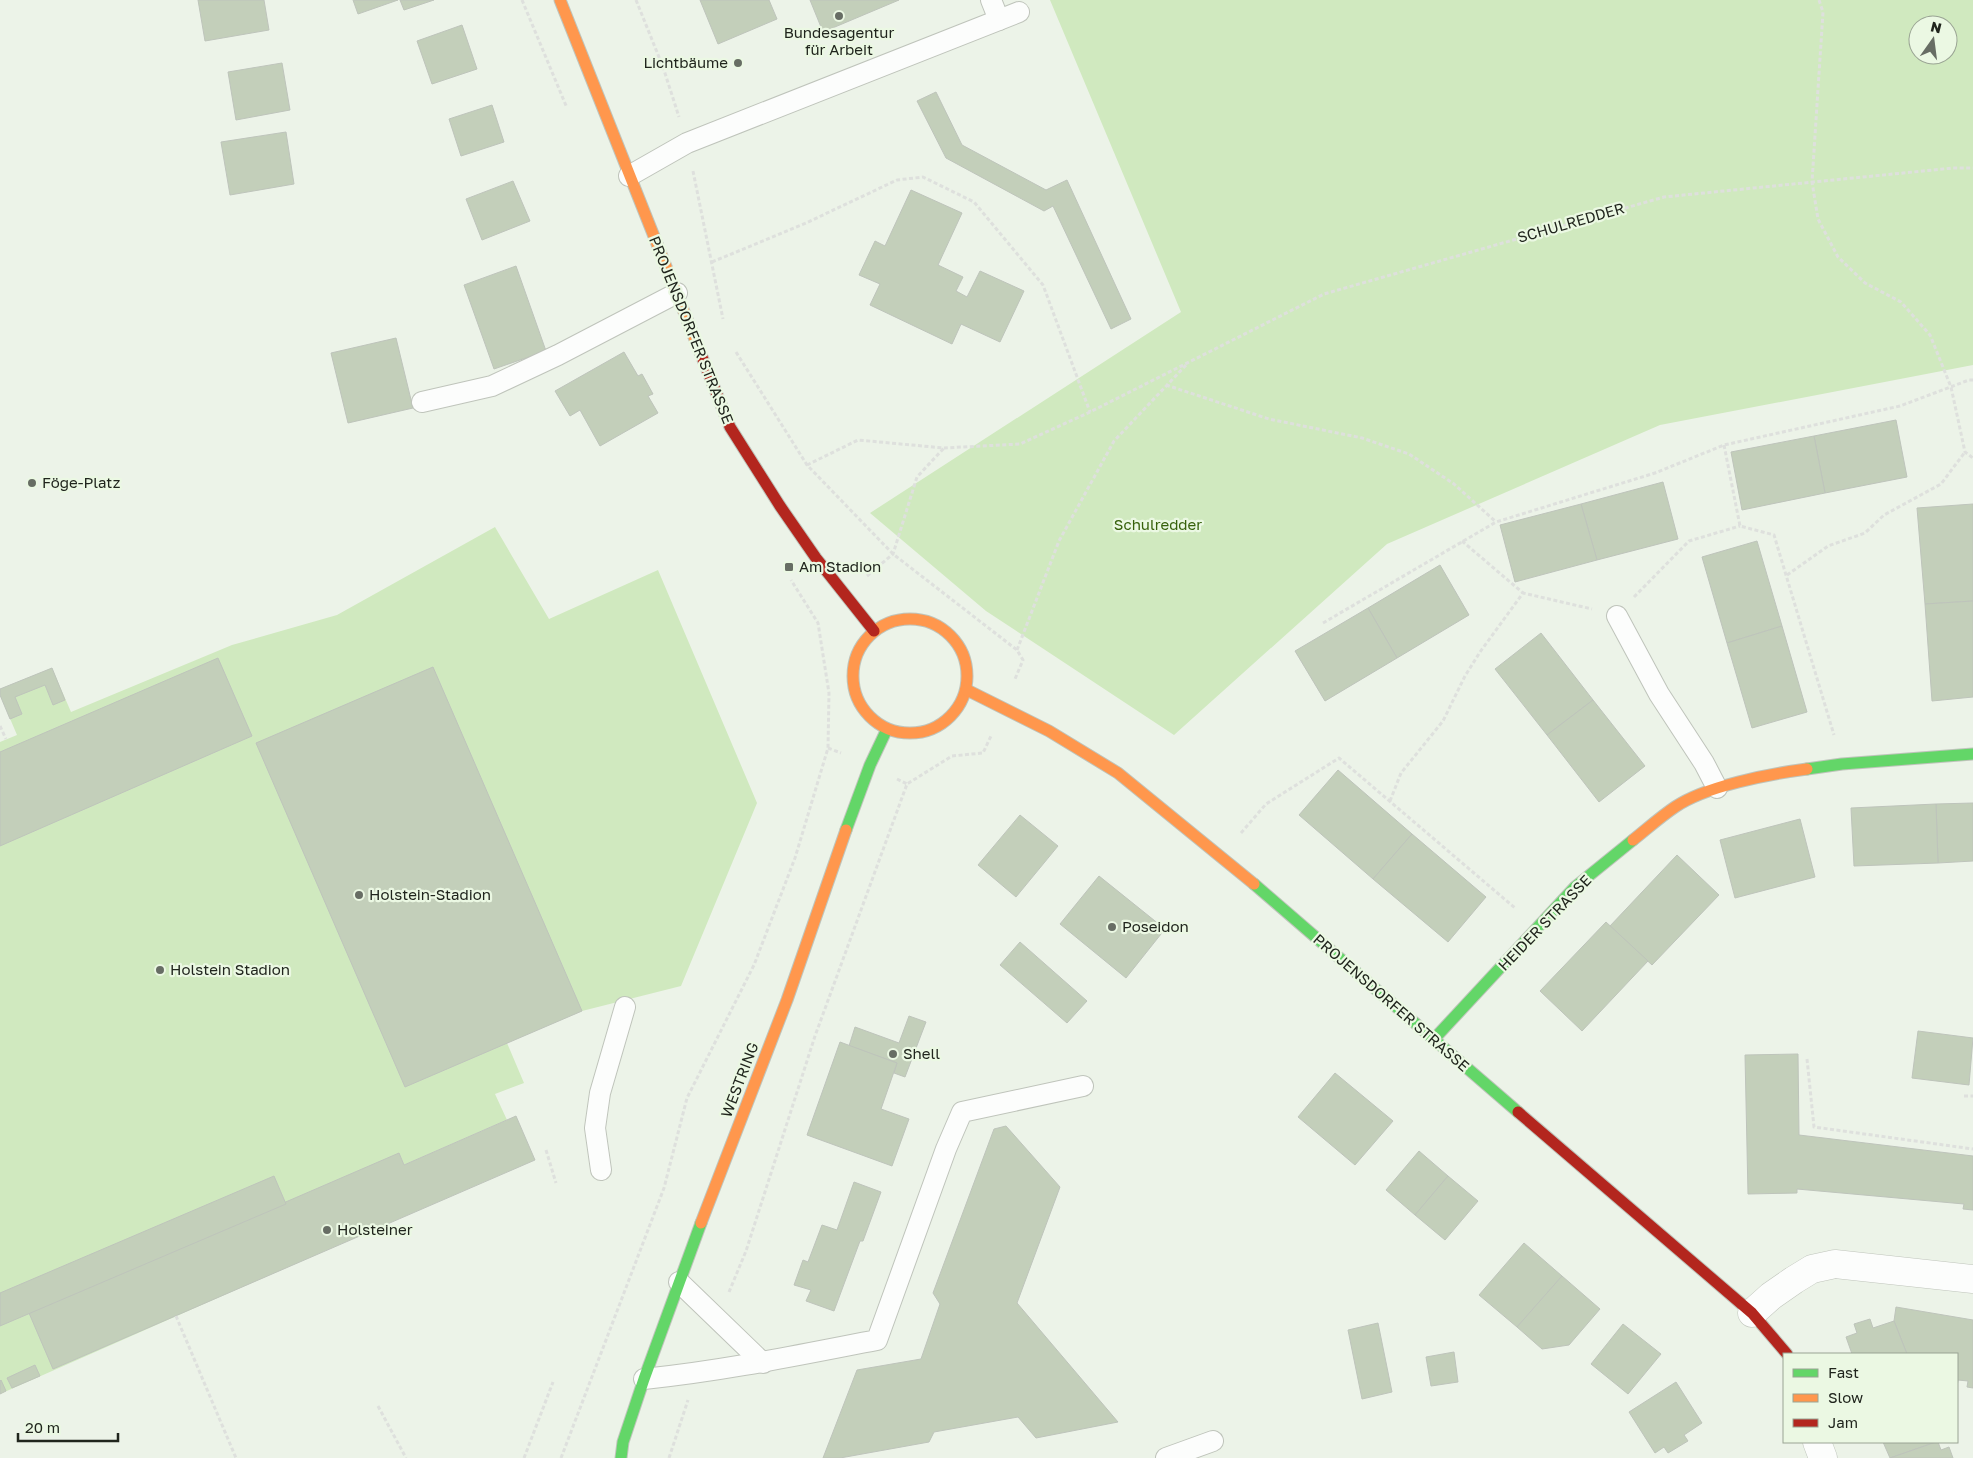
<svg xmlns="http://www.w3.org/2000/svg" width="1973" height="1458" font-family="'Golos Text',sans-serif">
	<style>
		.green { fill: #d0e9bf; fill-rule: evenodd }
		.building { fill: #c3cfba; stroke: #bec4bb }
		.lines { fill: none; stroke-linecap: round; stroke-linejoin: round }
		.lane-casing { stroke: #bfc4bb; stroke-width: 22 }
		.street-casing { stroke: #bfc4bb; stroke-width: 29 }
		.fast-casing { stroke: #bfc4bb; stroke-width: 13 }
		.slow-casing { stroke: #bfc4bb; stroke-width: 13 }
		.jam-casing { stroke: #bfc4bb; stroke-width: 13 }
		.path { stroke: #dee0dd; stroke-width: 3; stroke-dasharray: 4 2.5; stroke-linecap: butt }
		.lane { stroke: #fcfdfc; stroke-width: 20 }
		.street { stroke: #fcfdfc; stroke-width: 28 }
		.fast { stroke: #63d668; stroke-width: 11 }
		.slow { stroke: #ff974d; stroke-width: 11 }
		.jam { stroke: #b3261e; stroke-width: 11 }
		.poi-dot { fill: #676d64; stroke: #ebf8e3; stroke-width: 2 }
		.labels { text-anchor: middle; stroke-width: 4.5; stroke-linejoin: round; paint-order: stroke }
		.poi-label { font-size: 15px; fill: #20251d; stroke: #ebf8e3; text-anchor: start }
		.street-label { font-size: 15px; fill: #20251d; stroke: #ebf8e3 }
		.park-label { font-size: 15px; fill: #37610c; stroke: #ebf8e3 }
	</style>
	<rect width="100%" height="100%" fill="#ecf3e8"/>
	<g class="green">
		<path d="M1050 0H1973V365L1660 425 1387 544 1174 735 986 611 870 513 1181 312ZM1918 25H1948V55H1918Z"/>
		<path d="M495 527 549 619 658 570 757 803 681 986 582 1011 507 1043 524 1083 495 1094 507 1120 404 1165 399 1154 298 1198 322 1252 0 1394V742L17 735 0 695V689L52 668 71 712 232 645 337 615Z"/>
	</g>
	<g class="building">
		<path d="M198 0H264L269 30 205 41Z"/>
		<path d="M353 0H398L358 14Z"/>
		<path d="M400 0H434L404 10Z"/>
		<path d="M700 0H769L777 19 718 44Z"/>
		<path d="M810 0H899L823 32Z"/>
		<path d="M462 25 477 69 432 84 417 41Z"/>
		<path d="M282 63 290 110 236 120 228 72Z"/>
		<path d="M936 92 962 145 1046 190 1067 180 1131 319 1111 329 1053 206 1044 211 946 158 917 101Z"/>
		<path d="M492 105 504 142 461 156 449 119Z"/>
		<path d="M286 132 294 184 230 195 221 142Z"/>
		<path d="M513 181 530 221 482 240 466 199Z"/>
		<path d="M911 190 962 213 938 265 963 277 956 291 967 297 980 271 1024 291 1000 342 961 324 952 344 870 305 880 284 859 275 875 241 885 246Z"/>
		<path d="M516 266 546 351 494 369 464 285Z"/>
		<path d="M396 338 413 408 348 423 331 353Z"/>
		<path d="M624 352 638 376 642 374 653 394 648 396 658 413 600 446 580 410 570 416 555 391Z"/>
		<path d="M1896 420 1907 477 1825 493 1814 436Z"/>
		<path d="M1814 436 1825 493 1742 510 1731 452Z"/>
		<path d="M1663 482 1678 539 1597 560 1581 504Z"/>
		<path d="M1581 504 1597 560 1515 582 1500 525Z"/>
		<path d="M1973 504V601L1925 604 1917 508Z"/>
		<path d="M1757 541 1782 626 1727 643 1702 557Z"/>
		<path d="M1440 565 1469 615 1397 658 1368 608Z"/>
		<path d="M1973 601V697L1932 701 1925 604Z"/>
		<path d="M1368 608 1397 658 1325 701 1295 651Z"/>
		<path d="M1782 626 1807 712 1752 728 1727 643Z"/>
		<path d="M1541 633 1593 700 1547 735 1495 669Z"/>
		<path d="M218 658 252 736 0 846V752Z"/>
		<path d="M433 667 582 1011 405 1087 256 743Z"/>
		<path d="M52 668 65 700 53 705 45 685 15 697 22 714 10 719 0 695V689Z"/>
		<path d="M1593 700 1645 766 1599 802 1547 735Z"/>
		<path d="M1338 770 1412 834 1373 879 1299 815Z"/>
		<path d="M1973 803V861L1938 863 1936 804Z"/>
		<path d="M1936 804 1938 863 1854 866 1851 808Z"/>
		<path d="M1020 815 1058 846 1016 897 978 865Z"/>
		<path d="M1800 819 1815 877 1735 898 1720 840Z"/>
		<path d="M1412 834 1486 897 1448 942 1373 879Z"/>
		<path d="M1677 855 1719 895 1652 965 1610 926Z"/>
		<path d="M1099 876 1165 929 1126 978 1060 924Z"/>
		<path d="M1606 922 1648 961 1582 1031 1540 991Z"/>
		<path d="M1020 942 1087 1001 1067 1023 1000 965Z"/>
		<path d="M909 1016 926 1022 905 1077 894 1073 897 1063 849 1046 855 1027 899 1043Z"/>
		<path d="M1918 1031 1973 1038 1969 1085 1912 1078Z"/>
		<path d="M840 1042 897 1063 881 1109 909 1119 892 1166 807 1135Z"/>
		<path d="M1798 1054 1799 1135 1973 1156V1210L1963 1209 1964 1204 1797 1189V1193L1748 1194 1745 1055Z"/>
		<path d="M1335 1073 1393 1121 1355 1165 1298 1117Z"/>
		<path d="M516 1116 535 1160 53 1369 29 1313 399 1153 404 1165Z"/>
		<path d="M1006 1126 1060 1187 1017 1303 1118 1422 1036 1438 1018 1417 934 1432 929 1442 840 1458H823L857 1370 921 1359 940 1304 933 1293 994 1129Z"/>
		<path d="M1419 1151 1448 1176 1415 1215 1386 1190Z"/>
		<path d="M274 1176 286 1204 0 1326V1293Z"/>
		<path d="M1448 1176 1478 1201 1445 1240 1415 1215Z"/>
		<path d="M854 1182 881 1192 863 1241H860L834 1311 806 1301 811 1290 794 1285 803 1260 808 1262 822 1225 837 1230Z"/>
		<path d="M1524 1243 1562 1276 1517 1327 1479 1295Z"/>
		<path d="M1562 1276 1600 1309 1569 1345 1542 1349 1517 1327Z"/>
		<path d="M1896 1307 1973 1320V1388L1967 1387 1968 1381 1958 1380 1957 1387V1354H1907L1894 1321Z"/>
		<path d="M1870 1319 1873 1328 1894 1321 1907 1354H1852L1846 1337 1857 1333 1854 1324Z"/>
		<path d="M1378 1323 1392 1392 1362 1399 1348 1330Z"/>
		<path d="M1623 1324 1661 1354 1628 1394 1591 1364Z"/>
		<path d="M1454 1352 1458 1382 1431 1386 1426 1357Z"/>
		<path d="M35 1365 40 1376 12 1388 7 1378Z"/>
		<path d="M1 1380 6 1391 0 1394V1381Z"/>
		<path d="M1676 1382 1702 1423 1684 1435 1688 1441 1668 1453 1664 1447 1655 1453 1629 1412Z"/>
		<path d="M1883 1442H1936L1890 1458Z"/>
		<path d="M1936 1442H1938L1941 1450 1949 1447 1953 1458H1890Z"/>
	</g>
	<g class="lines">
		<g class="lane-casing">
			<g id="lane">
				<path d="M991 0 999 20"/>
				<path d="M629 176 687 143 1019 12"/>
				<path d="M422 402 492 386 558 355 677 293"/>
				<path d="M1617 616 1659 694 1704 763 1717 788"/>
				<path d="M601 1170 595 1128 600 1093 625 1007"/>
				<path d="M679 1282 763 1363"/>
				<path d="M644 1379C723 1371 799 1355 877 1340L946 1149 962 1112 1083 1086"/>
				<path d="M1166 1458 1213 1441"/>
			</g>
		</g>
		<g class="street-casing">
			<g id="street">
				<path d="M1752 1313 1771 1296 1794 1280 1812 1269 1835 1264 1973 1279"/>
				<path d="M1817 1442 1823 1458"/>
			</g>
		</g>
		<g class="fast-casing">
			<g id="fast">
				<path d="M1807 769 1842 764 1973 754"/>
				<path d="M846 830 870 765 887 729"/>
				<path d="M1254 884 1518 1112"/>
				<path d="M1434 1039 1575 887 1633 840"/>
				<path d="M621 1458 623 1442 644 1379 701 1223"/>
			</g>
		</g>
		<g class="slow-casing">
			<g id="slow">
				<path d="M560 0 698 347"/>
				<circle cx="910" cy="676" r="57"/>
				<path d="M967 690 1049 731 1118 773 1254 884"/>
				<path d="M1633 840C1647 829 1660 817 1675 807 1706 786 1769 774 1807 769"/>
				<path d="M701 1223 787 1000 846 830"/>
			</g>
		</g>
		<g class="jam-casing">
			<g id="jam">
				<path d="M698 347 730 427 780 506 816 558 874 631"/>
				<path d="M1518 1112 1752 1313 1787 1354"/>
			</g>
		</g>
		<g class="path">
			<path d="M522 0 567 108"/>
			<path d="M636 0 663 67 679 117"/>
			<path d="M1819 0 1823 12 1812 182 1818 219 1838 257 1865 283 1901 302 1930 335 1951 387 1965 452 1973 458"/>
			<path d="M693 171 723 319"/>
			<path d="M712 262 806 223 897 180 923 177 974 202 1043 285 1090 412"/>
			<path d="M736 352 807 465 893 554 1017 650 1023 660 1015 679"/>
			<path d="M1166 385 1269 419 1362 438 1409 454 1454 484 1496 522"/>
			<path d="M1724 445 1740 526 1774 535 1834 735"/>
			<path d="M807 465 858 440 944 448 1020 444 1090 412 1324 294 1664 197 1953 168H1973"/>
			<path d="M1462 541 1523 593"/>
			<path d="M1787 575 1828 546 1865 533 1884 515 1941 484 1965 452"/>
			<path d="M867 576 893 554 917 477 944 448"/>
			<path d="M1634 597 1689 541 1740 526"/>
			<path d="M1323 623 1496 522 1655 473 1724 445 1900 406 1969 380H1973"/>
			<path d="M1017 650 1059 541 1114 441 1188 363"/>
			<path d="M0 726 6 739"/>
			<path d="M828 748 841 753"/>
			<path d="M897 779 907 784"/>
			<path d="M1390 801 1401 773 1443 721 1465 676 1480 652 1523 593 1592 609"/>
			<path d="M1241 833 1266 804 1339 758 1515 908"/>
			<path d="M1807 1059 1814 1127 1973 1149"/>
			<path d="M1964 1096H1973"/>
			<path d="M546 1150 556 1183"/>
			<path d="M729 1292 746 1251 815 1036 907 784 952 756 983 753 991 736"/>
			<path d="M176 1316 236 1458"/>
			<path d="M378 1406 406 1458"/>
			<path d="M524 1458 553 1382"/>
			<path d="M561 1458 664 1188 687 1098 754 965 795 858 828 748 829 693 818 623 791 580"/>
			<path d="M669 1458 688 1400"/>
		</g>
		<use href="#lane" class="lane"/>
		<use href="#street" class="street"/>
		<use href="#fast" class="fast"/>
		<use href="#slow" class="slow"/>
		<use href="#jam" class="jam"/>
	</g>
	<g class="poi-dot">
		<circle cx="839" cy="16" r="5"/>
		<circle cx="738" cy="63" r="5"/>
		<circle cx="32" cy="483" r="5"/>
		<rect x="784" y="562" width="10" height="10" rx="2.5"/>
		<circle cx="359" cy="895" r="5"/>
		<circle cx="1112" cy="927" r="5"/>
		<circle cx="160" cy="970" r="5"/>
		<circle cx="893" cy="1054" r="5"/>
		<circle cx="327" cy="1230" r="5"/>
	</g>
	<g class="labels">
		<g class="poi-label">
			<text x="839" y="38" text-anchor="middle">Bundesagentur<tspan x="839" dy="17">für Arbeit</tspan></text>
			<text x="728" y="68" text-anchor="end">Lichtbäume</text>
			<text x="42" y="488">Föge-Platz</text>
			<text x="799" y="572">Am Stadion</text>
			<text x="369" y="900">Holstein-Stadion</text>
			<text x="1122" y="932">Poseidon</text>
			<text x="170" y="975">Holstein Stadion</text>
			<text x="903" y="1059">Shell</text>
			<text x="337" y="1235">Holsteiner</text>
		</g>
		<g class="street-label">
			<text transform="translate(1571 223) rotate(-16)" y="5">SCHULREDDER</text>
			<text transform="translate(691 330) rotate(68)" y="5">PROJENSDORFER STRASSE</text>
			<text transform="translate(1545 923) rotate(-46)" y="5">HEIDER STRASSE</text>
			<text transform="translate(1391 1003) rotate(41)" y="5">PROJENSDORFER STRASSE</text>
			<text transform="translate(740 1080) rotate(-69)" y="5">WESTRING</text>
		</g>
		<g class="park-label">
			<text x="1158" y="530">Schulredder</text>
		</g>
	</g>
	<rect x="1783" y="1353" width="175" height="90" fill="#ebf8e3" stroke="#9aa494"/>
	<rect x="1793" y="1369" width="25" height="8" fill="#63d668" stroke="#9aa494"/>
	<text x="1828" y="1378" font-size="15" fill="#20251d">Fast</text>
	<rect x="1793" y="1394" width="25" height="8" fill="#ff974d" stroke="#9aa494"/>
	<text x="1828" y="1403" font-size="15" fill="#20251d">Slow</text>
	<rect x="1793" y="1419" width="25" height="8" fill="#b3261e" stroke="#9aa494"/>
	<text x="1828" y="1428" font-size="15" fill="#20251d">Jam</text>
	<g transform="translate(1933 40) rotate(14)"><circle r="24" fill="#ebf8e3" stroke="#9aa494"/>
	<path d="M0-4L9 19L0 12L-9 19Z" fill="#676d64"/>
	<text y="-8" font-size="14" font-weight="bold" text-anchor="middle" fill="#20251d">N</text>
	</g>
	<path d="M18 1433v8h100v-8" fill="none" stroke="#20251d" stroke-width="2.5"/>
	<text x="25" y="1433" font-size="15" fill="#20251d" stroke="#ebf8e3" stroke-width="4" paint-order="stroke">20 m</text>
</svg>
